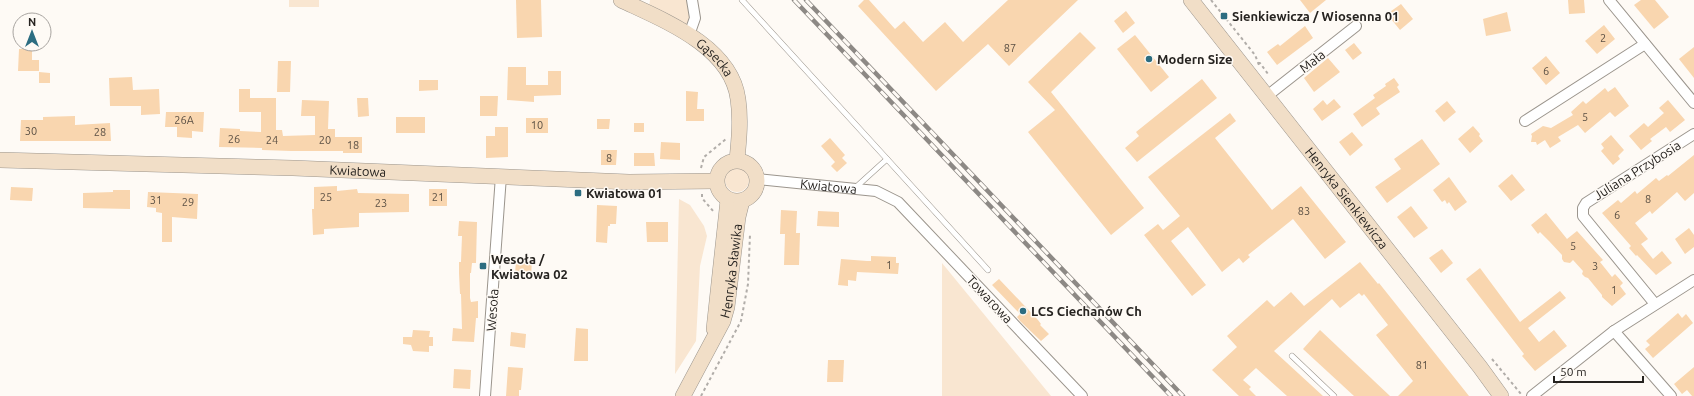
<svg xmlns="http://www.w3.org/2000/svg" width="1694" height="396" font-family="Ubuntu,sans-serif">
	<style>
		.green { fill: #f9e6d1 }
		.building { fill: #f9d6af }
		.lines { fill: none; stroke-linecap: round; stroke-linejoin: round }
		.lane-casing { stroke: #9b958d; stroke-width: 6 }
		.street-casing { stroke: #9b958d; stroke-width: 12 }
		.secondary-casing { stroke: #9b958d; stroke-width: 16 }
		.path { stroke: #b1ada9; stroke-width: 2; stroke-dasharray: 3 3; stroke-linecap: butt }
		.lane { stroke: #fff; stroke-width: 5 }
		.street { stroke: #fff; stroke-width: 10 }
		.secondary { stroke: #f1dec7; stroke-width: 15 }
		.rail-casing { stroke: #8d8985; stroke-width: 4.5 }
		.rail { stroke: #fefaf5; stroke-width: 3; stroke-dasharray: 9; stroke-linecap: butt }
		.poi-dot { fill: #2c6d81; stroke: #fefaf5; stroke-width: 1.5 }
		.labels { text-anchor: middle; stroke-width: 3; stroke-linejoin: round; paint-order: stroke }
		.number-label { font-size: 11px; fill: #5b5044 }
		.poi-label { font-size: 13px; font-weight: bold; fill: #262320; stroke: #fefaf5; text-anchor: start }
		.street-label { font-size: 13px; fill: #262320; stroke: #fefaf5 }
	</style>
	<rect width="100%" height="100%" fill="#fefaf5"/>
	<g class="green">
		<rect x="289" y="0" width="30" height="7"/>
		<path d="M650 0H692L689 35 648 13Z"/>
		<circle cx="737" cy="180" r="12"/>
		<path d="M679 199 690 205 704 226 707 236 700 266 696 341 675 374Z"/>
		<path d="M942 263 1051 396H942Z"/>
	</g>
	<g class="building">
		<path d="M516 0H541L542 37 517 38Z"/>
		<path d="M864 0H869L895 29 904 21 923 42 945 22 963 42 1008 0H1078L1009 66 988 44 936 91 858 6Z"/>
		<path d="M1300 0H1326L1310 13Z"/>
		<path d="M1568 0H1584L1585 13 1569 14Z"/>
		<path d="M1641 0H1655L1669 17 1654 29 1634 5Z"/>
		<path d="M1401 4 1413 19 1400 30 1387 14Z"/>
		<path d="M1126 11 1135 23 1123 33 1114 21Z"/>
		<path d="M1507 12 1511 31 1486 36 1483 19Z"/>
		<path d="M1604 25 1615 39 1597 54 1585 41Z"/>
		<path d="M1305 26 1313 38 1277 65 1267 52 1278 44 1280 46Z"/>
		<path d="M1080 32 1096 48 1051 92 1144 208 1111 235 1028 132 1055 110 1028 82Z"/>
		<path d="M1135 35 1169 77 1151 92 1117 49Z"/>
		<path d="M1354 43 1362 53 1353 60 1345 50Z"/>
		<path d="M1694 47V78L1679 59Z"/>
		<path d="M19 49H32V60H39V71H18Z"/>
		<path d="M1546 56 1560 73 1546 85 1532 68Z"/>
		<path d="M1328 58 1340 72 1314 92 1304 78Z"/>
		<path d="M278 61H291L290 92H277Z"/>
		<path d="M508 67H526V85H548V71H561V95L534 96V102L507 100Z"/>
		<path d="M39 72 50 73V83H39Z"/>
		<path d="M132 77 133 90 159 89 160 114 141 115V106H110L109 78Z"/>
		<path d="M1394 78 1399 85 1397 87 1400 92 1376 108 1380 114 1362 127 1353 114 1375 98 1373 95 1386 86 1385 84Z"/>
		<path d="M1202 79 1217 98 1137 162 1125 148 1139 136 1136 132Z"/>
		<path d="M419 80H438V90L419 91Z"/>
		<path d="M1615 87 1629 106 1615 117 1610 112 1585 133 1578 125 1558 137 1561 141 1550 148 1545 140 1537 145 1536 142H1531L1532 136 1531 134 1543 126 1551 128 1573 115 1571 112 1583 101 1586 104 1605 88 1608 92Z"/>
		<path d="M239 89H250V98H276V130H282L283 136 315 135V116H301L302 100 329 101 328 129H335V137H362V153H343V151H291L262 150V148L219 147 220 128 240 129V131L261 132V112H239Z"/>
		<path d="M686 91 698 92 697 109H704V121H686Z"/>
		<path d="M480 96H498L497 116H480Z"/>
		<path d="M357 98H368L369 116 358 117Z"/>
		<path d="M1334 99 1341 107 1322 121 1313 109 1323 100 1327 105Z"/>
		<path d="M1668 100 1685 120 1670 132 1666 127 1650 139 1652 141 1641 150 1629 136 1644 123 1648 127 1664 113 1659 108Z"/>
		<path d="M1447 101 1456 112 1444 122 1435 111Z"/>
		<path d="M166 112H204L203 132 192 131V138L177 137V127H165Z"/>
		<path d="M1230 113 1236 121 1215 138 1272 210 1301 186 1346 242 1325 259 1293 219 1248 255 1250 257 1243 263 1239 258 1222 272 1188 227 1171 241 1206 285 1192 296 1144 235 1158 224 1163 230 1180 216 1148 177Z"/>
		<path d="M75 116V125L110 123 111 141H20L21 120H43V117Z"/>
		<rect x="396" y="117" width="29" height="16"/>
		<rect x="526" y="118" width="22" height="15"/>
		<path d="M597 119H610L609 129H597Z"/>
		<rect x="634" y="123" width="10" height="9"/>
		<path d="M1473 126 1480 134 1479 136 1483 141 1470 153 1458 139Z"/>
		<path d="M495 127H508V157L486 158V136H495Z"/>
		<path d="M1352 132 1363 145 1350 156 1339 142Z"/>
		<path d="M1611 135 1624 150 1618 156 1620 159 1613 165 1601 151 1604 148 1601 144Z"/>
		<path d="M830 138 845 155 842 158 847 163 837 172 831 166 835 162 821 146Z"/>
		<path d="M1422 139 1440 164 1387 203 1375 187 1401 169 1394 159Z"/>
		<path d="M661 142 680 143V160L660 159Z"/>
		<path d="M601 150H617L616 165H601Z"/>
		<path d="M634 153H654L655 166H634Z"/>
		<path d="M1694 155V193L1685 201 1677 192 1652 214 1650 211 1635 223 1648 239 1641 244 1653 259 1662 251 1672 263 1656 275 1637 255 1636 256 1629 248 1631 246 1602 213 1618 200 1621 203 1635 191 1637 194 1656 178 1659 181 1667 175 1668 176Z"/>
		<path d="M1512 174 1525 190 1511 201 1498 186Z"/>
		<path d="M1449 177 1467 202 1455 211 1449 202 1447 204 1445 200 1442 202 1433 190Z"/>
		<path d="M337 186V191L357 189 358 193 409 194V212L359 213V227L324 229V234L313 235 312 209H314V187Z"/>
		<path d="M11 187 33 188 32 201 10 200Z"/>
		<rect x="429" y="189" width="18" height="17"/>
		<path d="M113 190H130V209L83 208V193L113 192Z"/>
		<path d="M148 192 198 194 197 219 172 217V242H162V213L156 212V208L147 207Z"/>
		<path d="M597 205 617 206 616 224H610V226H608L607 243 596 242Z"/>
		<path d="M1411 206 1428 228 1414 238 1397 217Z"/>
		<path d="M781 210 797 211 796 233H800L799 265H784L785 234H780Z"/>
		<path d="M818 211 839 212V227L817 226Z"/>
		<path d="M1546 213 1567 239 1577 231 1603 260 1600 262 1612 277 1615 274 1623 283 1620 286 1626 294 1612 306 1602 297V295L1588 278 1585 277 1582 274 1583 271 1573 260 1570 263 1564 262 1562 259V255L1549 241 1540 232 1538 234 1531 225Z"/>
		<path d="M459 221 477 222 476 263H472L471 273H470V298L471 302 478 301V318H476L474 342 452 341 453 328 462 329 461 294H460L459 273V262H461L462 236H458Z"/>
		<path d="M646 222H668V242H647Z"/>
		<path d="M1689 228 1694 235V247L1685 254 1675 239Z"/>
		<path d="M1442 249 1453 263 1441 273 1429 258Z"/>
		<path d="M871 256 896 257V263H899L898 274 857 272 856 281 848 280V286L838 285 841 259 867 261H871Z"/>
		<path d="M516 260 532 261 531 275 515 274Z"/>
		<path d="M1360 262 1378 284 1379 283 1469 396H1398L1413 381 1376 335 1388 325 1364 294 1362 296 1359 293 1340 308 1332 299 1274 351 1323 396H1287L1256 368 1243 380 1251 387 1249 389 1256 396H1239L1212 370 1237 347 1227 336 1267 300 1274 307 1291 292 1304 306Z"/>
		<path d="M1480 268 1520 322 1560 291 1566 298 1528 328 1539 342 1554 330 1567 346 1535 371 1522 356 1524 354 1466 279Z"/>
		<path d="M999 279 1038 320 1041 324 1040 325 1049 334 1041 341 1020 321 1017 317 1020 314 992 285Z"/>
		<path d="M1678 313 1682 318 1686 314 1693 323 1653 358 1645 349 1650 345 1646 341Z"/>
		<path d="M576 328 588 329V361H574Z"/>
		<path d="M413 330 430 331 429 337H433V346H429V352L413 351 411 345 403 344V337H412Z"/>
		<path d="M1320 330 1390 396H1354L1303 349Z"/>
		<path d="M511 332 526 334 525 348 510 346Z"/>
		<path d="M828 360H844L843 382H827Z"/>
		<path d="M508 367 523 368 521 390H519V396H506Z"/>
		<path d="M1694 367V396H1692L1687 390 1682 394 1674 384Z"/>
		<path d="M454 369 471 370 470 389 453 388Z"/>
	</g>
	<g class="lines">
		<g class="lane-casing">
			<g id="lane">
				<path d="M742 0 887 159"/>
				<path d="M855 188 887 159 988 270"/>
				<path d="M1292 356 1334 396"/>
			</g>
		</g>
		<g class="street-casing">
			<g id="street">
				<path d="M1609 0 1694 103"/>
				<path d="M689 35 695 18 692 0"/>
				<path d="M1267 96 1356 26"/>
				<path d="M1525 121 1645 44"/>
				<path id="s1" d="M757 179 876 191 898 202 1082 396"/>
				<path d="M1655 304 1583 216V208L1586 203 1694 134"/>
				<path d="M1614 331 1671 396"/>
				<path d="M485 396 501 176"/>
				<path d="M1532 396 1614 331 1694 280"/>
			</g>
		</g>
		<g class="secondary-casing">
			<g id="secondary">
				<path id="s2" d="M621 0C663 20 731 46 738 99 741 119 739 140 737 160"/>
				<path id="s3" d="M1191 0 1480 367 1501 396"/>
				<path id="s4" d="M0 160 293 168 629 182 716 181"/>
				<circle cx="737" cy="181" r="20"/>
				<path d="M714 329 728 200"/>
				<path id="s5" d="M683 396 723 321 727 307 738 217 742 201"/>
			</g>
		</g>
		<g class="path">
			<path d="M1211 0 1255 55 1259 65"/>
			<path d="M1258 63H1260L1268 74"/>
			<path d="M701 168 704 157 726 139"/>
			<path d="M702 194V198L713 211"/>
			<path d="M1492 359 1521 394"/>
			<path d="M701 396 741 321 748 284 750 234"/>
		</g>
		<use href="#lane" class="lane"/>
		<use href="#street" class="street"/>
		<use href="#secondary" class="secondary"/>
		<g class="rail-casing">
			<g id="rail">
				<path d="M794 0 1171 396"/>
				<path d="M806 0 1183 396"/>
			</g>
		</g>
		<use href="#rail" class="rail"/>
	</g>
	<g class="poi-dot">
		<rect x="1220" y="12" width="8" height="8" rx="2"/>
		<circle cx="1149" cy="59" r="4"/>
		<rect x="574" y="189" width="8" height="8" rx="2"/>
		<rect x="479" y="262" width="8" height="8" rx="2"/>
		<circle cx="1023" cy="311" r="4"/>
	</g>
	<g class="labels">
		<g class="number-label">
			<text x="1603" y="42">2</text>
			<text x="1010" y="52">87</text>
			<text x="1546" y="75">6</text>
			<text x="1585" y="121">5</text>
			<text x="184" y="124">26A</text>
			<text x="537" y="129">10</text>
			<text x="31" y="135">30</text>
			<text x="100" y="136">28</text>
			<text x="234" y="143">26</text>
			<text x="272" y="144">24</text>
			<text x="325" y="144">20</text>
			<text x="353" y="149">18</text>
			<text x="609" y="162">8</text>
			<text x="326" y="201">25</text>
			<text x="438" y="201">21</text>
			<text x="1648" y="203">8</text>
			<text x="156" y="204">31</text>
			<text x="188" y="206">29</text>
			<text x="381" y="207">23</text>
			<text x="1304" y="215">83</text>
			<text x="1617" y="219">6</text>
			<text x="1573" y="250">5</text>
			<text x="889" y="269">1</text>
			<text x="1595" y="270">3</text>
			<text x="1614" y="294">1</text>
			<text x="1422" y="369">81</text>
		</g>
		<g class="poi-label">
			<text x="1232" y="21">Sienkiewicza / Wiosenna 01</text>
			<text x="1157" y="64">Modern Size</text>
			<text x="586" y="198">Kwiatowa 01</text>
			<text x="491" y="264">Wesoła /<tspan x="491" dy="15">Kwiatowa 02</tspan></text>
			<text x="1031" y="316">LCS Ciechanów Ch</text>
		</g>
		<g class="street-label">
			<text dy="5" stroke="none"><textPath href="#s2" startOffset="111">Gąsecka</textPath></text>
			<text transform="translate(1312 61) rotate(-38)" y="5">Mała</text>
			<text transform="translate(1637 170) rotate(-32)" y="5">Juliana Przybosia</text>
			<text dy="5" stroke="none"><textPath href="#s4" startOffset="358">Kwiatowa</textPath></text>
			<text dy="5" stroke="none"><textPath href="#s1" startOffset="72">Kwiatowa</textPath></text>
			<text dy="5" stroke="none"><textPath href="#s3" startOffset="252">Henryka Sienkiewicza</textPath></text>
			<text dy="5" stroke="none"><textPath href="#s5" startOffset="136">Henryka Sławika</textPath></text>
			<text transform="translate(990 299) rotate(47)" y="5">Towarowa</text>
			<text transform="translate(492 310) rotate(-86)" y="5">Wesoła</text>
		</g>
	</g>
	<g transform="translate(32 32)"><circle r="19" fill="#fefaf5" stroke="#a8a4a0"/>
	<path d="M0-3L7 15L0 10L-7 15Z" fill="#2c6d81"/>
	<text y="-6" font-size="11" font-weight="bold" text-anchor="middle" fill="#262320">N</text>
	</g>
	<path d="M1554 376v6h89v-6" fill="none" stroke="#262320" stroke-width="2"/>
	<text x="1560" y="376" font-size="12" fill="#262320" stroke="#fefaf5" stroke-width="3" paint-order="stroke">50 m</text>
</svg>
